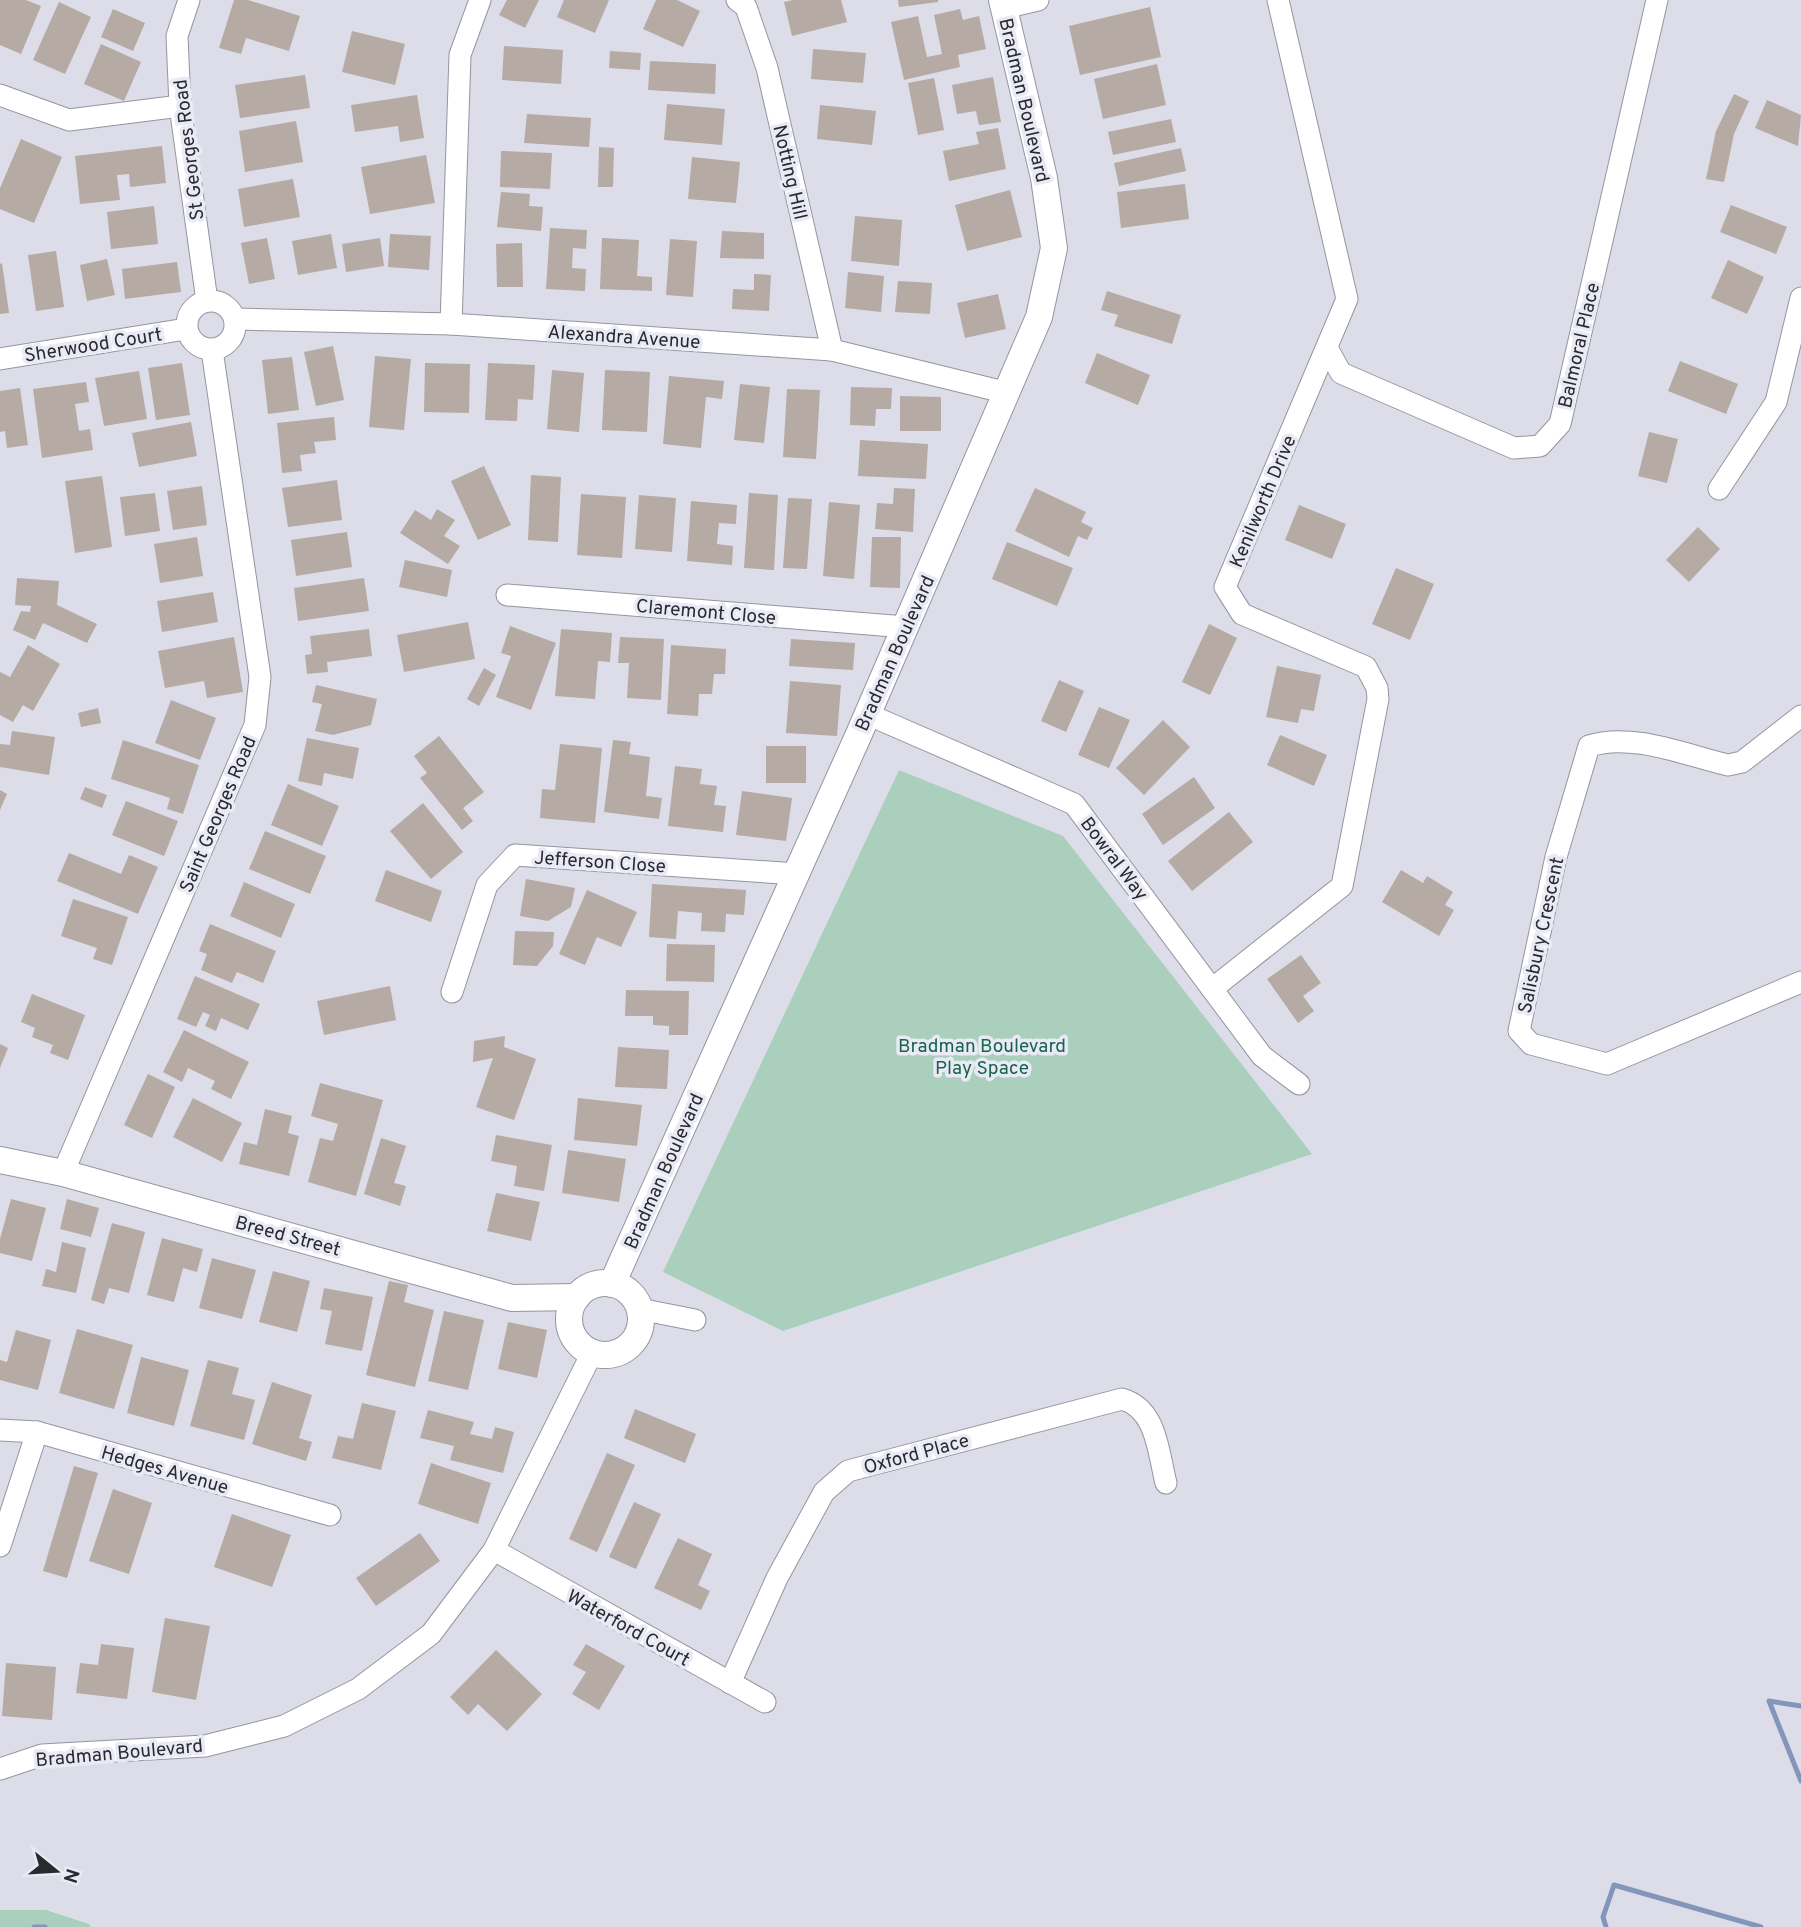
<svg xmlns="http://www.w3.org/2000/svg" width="1801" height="1927" font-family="Overpass,sans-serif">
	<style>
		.green { fill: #aad0bd }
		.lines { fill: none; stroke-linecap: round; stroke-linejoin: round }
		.stream { stroke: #8395b9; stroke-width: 5 }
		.building { fill: #b5aaa4 }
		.minor-casing { stroke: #9495a0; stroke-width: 23 }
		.tertiary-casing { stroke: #9495a0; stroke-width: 28 }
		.minor { stroke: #fff; stroke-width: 21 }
		.tertiary { stroke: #fff; stroke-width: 26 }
		.labels { text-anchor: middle; stroke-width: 7; stroke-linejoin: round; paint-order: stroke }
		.street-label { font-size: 19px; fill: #292a2e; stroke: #eaeaf6 }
		.park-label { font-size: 19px; fill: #166549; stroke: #eaeaf6 }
	</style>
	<rect width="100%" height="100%" fill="#dddde9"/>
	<g class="green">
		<path d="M899 770 1063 836 1312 1154 783 1331 663 1272Z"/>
		<path d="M0 1910H46L89 1924 91 1927H0Z"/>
	</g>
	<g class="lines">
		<g class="stream">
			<path d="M1801 1706 1769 1701 1801 1781"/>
			<path d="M34 1927H45"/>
			<path d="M1606 1927 1603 1917 1614 1885 1761 1927"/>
		</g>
	</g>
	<g class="building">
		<path d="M0 0H26L41 6 21 54 0 45Z"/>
		<path d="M234 0H248L300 16 289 51 246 38 241 54 219 48Z"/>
		<path d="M507 0H539L525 28 499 15Z"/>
		<path d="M564 0H609L595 33 557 17Z"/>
		<path d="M656 0H677L700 11 683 47 643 29Z"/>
		<path d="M793 0H841L847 22 792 36 784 2Z"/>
		<path d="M898 0H938V2L899 7Z"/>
		<path d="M59 2 91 17 65 74 33 60Z"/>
		<path d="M1150 7 1161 57 1080 75 1069 26Z"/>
		<path d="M113 9 145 23 133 51 101 37Z"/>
		<path d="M960 9 963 20 979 16 986 49 958 55 960 67 904 80 891 22 918 16 927 57 942 54 934 15Z"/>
		<path d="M352 31 405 44 395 85 342 72Z"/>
		<path d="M101 44 141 62 124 101 84 84Z"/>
		<path d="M504 46 563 50 561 84 502 80Z"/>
		<path d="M813 49 866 53 863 83 811 79Z"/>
		<path d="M610 51 641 53 640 70 609 68Z"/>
		<path d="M650 61 716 64 715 94 648 90Z"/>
		<path d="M1157 64 1166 105 1103 119 1094 79Z"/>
		<path d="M305 75 310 108 240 118 235 85Z"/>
		<path d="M993 77 1001 122 979 125 976 111 957 114 952 85Z"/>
		<path d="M934 78 944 130 918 135 908 83Z"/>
		<path d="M1734 94 1749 101 1734 134 1724 182 1706 179 1716 131Z"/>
		<path d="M417 95 424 138 400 142 398 126 355 132 351 105Z"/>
		<path d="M1767 100 1801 115 1798 146 1755 128Z"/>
		<path d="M667 104 725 109 722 145 664 140Z"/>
		<path d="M820 105 876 111 872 145 817 139Z"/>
		<path d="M527 114 591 118 589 147 524 143Z"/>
		<path d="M1171 119 1176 142 1113 155 1108 132Z"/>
		<path d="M296 121 303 162 245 172 239 131Z"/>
		<path d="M998 128 1006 169 949 181 943 151 979 144 976 132Z"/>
		<path d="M21 139 62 157 34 223 0 209V188Z"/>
		<path d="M162 146 166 183 130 187 129 174 117 175 120 200 80 204 75 156Z"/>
		<path d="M599 147 614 148 613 187H598Z"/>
		<path d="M1181 148 1186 171 1119 186 1114 163Z"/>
		<path d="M501 151 552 153 550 189 500 187Z"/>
		<path d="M426 155 435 203 370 214 361 167Z"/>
		<path d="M692 157 740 162 736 203 688 199Z"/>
		<path d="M293 179 300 217 244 227 238 189Z"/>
		<path d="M1185 184 1189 219 1121 228 1117 192Z"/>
		<path d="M1010 190 1022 237 967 251 955 205Z"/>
		<path d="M501 192 530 194 529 206 543 207 541 231 497 227Z"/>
		<path d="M1731 205 1787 227 1776 254 1720 232Z"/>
		<path d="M154 206 158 244 111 249 107 212Z"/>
		<path d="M855 216 902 220 899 266 851 261Z"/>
		<path d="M550 228 587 230 586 249 573 248 572 268 586 269 585 291 546 289Z"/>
		<path d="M722 231 764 233V259L720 258Z"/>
		<path d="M331 234 337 268 298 275 292 241Z"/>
		<path d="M390 234 431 236 429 270 388 267Z"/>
		<path d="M267 238 275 279 249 284 241 243Z"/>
		<path d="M380 238 384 266 346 272 342 244Z"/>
		<path d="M602 238 639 240 637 276 652 277V291L600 289Z"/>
		<path d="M670 239 697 241 693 297 666 295Z"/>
		<path d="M522 243 523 287H497L496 244Z"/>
		<path d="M56 251 64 307 36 311 28 255Z"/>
		<path d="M107 259 115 295 87 301 80 265Z"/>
		<path d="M1728 260 1764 277 1747 314 1711 298Z"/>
		<path d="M177 262 181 292 125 299 122 269Z"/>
		<path d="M2 263 9 313 0 314V264Z"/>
		<path d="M848 272 884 276 881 312 845 308Z"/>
		<path d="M754 274 771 275 769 311 732 309 733 289 754 290Z"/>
		<path d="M898 281 932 283 930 314 895 312Z"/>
		<path d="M1107 291 1181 315 1172 344 1114 326 1118 315 1101 310Z"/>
		<path d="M998 294 1006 329 965 338 957 303Z"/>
		<path d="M333 346 344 400 316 406 304 352Z"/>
		<path d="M1097 353 1150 375 1138 405 1085 383Z"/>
		<path d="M375 356 411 359 404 430 369 427Z"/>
		<path d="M292 357 299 410 268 414 262 360Z"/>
		<path d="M1680 361 1738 384 1726 414 1668 391Z"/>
		<path d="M182 363 190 415 156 420 148 368Z"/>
		<path d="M425 363 470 364 469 413 424 412Z"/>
		<path d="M488 363 535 365 533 400 518 399 517 421 485 420Z"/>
		<path d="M552 370 584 373 579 432 547 429Z"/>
		<path d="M605 370 650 372 647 432 602 430Z"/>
		<path d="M139 371 147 419 104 426 95 378Z"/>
		<path d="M669 376 724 381 722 399 706 397 701 448 663 444Z"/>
		<path d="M86 382 89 402 75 404 79 431 90 429 93 450 42 458 33 389Z"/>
		<path d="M740 384 770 387 764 443 734 440Z"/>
		<path d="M851 387 892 388 891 409H876L875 426 850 425Z"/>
		<path d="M20 388 28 445 7 448 5 431 0 432V391Z"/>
		<path d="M787 389 820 390 816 459 783 457Z"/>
		<path d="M900 396 941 397V431H900Z"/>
		<path d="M334 417 336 440 314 442 316 453 300 455 302 471 282 473 277 423Z"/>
		<path d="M191 422 197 456 139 467 132 433Z"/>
		<path d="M1649 432 1678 439 1667 483 1638 476Z"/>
		<path d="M860 440 928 444 926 479 858 476Z"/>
		<path d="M484 466 511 525 478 540 451 481Z"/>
		<path d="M531 475 561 477 558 542 528 540Z"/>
		<path d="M102 476 112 547 75 553 65 481Z"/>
		<path d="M337 480 342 520 288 527 282 488Z"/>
		<path d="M202 486 207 525 173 530 167 491Z"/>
		<path d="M894 488 915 489 913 532 875 529 877 503 893 504Z"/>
		<path d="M1035 488 1086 512 1081 522 1093 528 1087 540 1078 536 1069 557 1015 531Z"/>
		<path d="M155 493 160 531 125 536 120 497Z"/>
		<path d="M749 493 778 495 774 570 744 568Z"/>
		<path d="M581 494 626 497 622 558 577 555Z"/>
		<path d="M639 495 676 498 672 552 635 549Z"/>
		<path d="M788 498 812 499 807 569 783 568Z"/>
		<path d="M691 501 737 505 736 524 719 523 717 544 733 546 732 565 687 561Z"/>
		<path d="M829 502 860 505 854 579 823 576Z"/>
		<path d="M1299 505 1346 524 1332 559 1285 540Z"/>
		<path d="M437 509 455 520 444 536 460 546 448 564 400 533 415 510 431 520Z"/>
		<path d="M1698 527 1720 549 1689 582 1666 560Z"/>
		<path d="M347 532 352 567 296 576 291 540Z"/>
		<path d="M197 537 203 576 160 583 154 544Z"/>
		<path d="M872 537H901L900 588 870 587Z"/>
		<path d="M1007 542 1073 568 1057 606 992 579Z"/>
		<path d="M405 560 452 570 447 597 399 587Z"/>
		<path d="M1396 568 1434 584 1410 640 1372 624Z"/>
		<path d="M17 578 59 581 57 605 97 624 87 643 43 623 35 640 13 630 21 611 30 612 31 606 15 605Z"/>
		<path d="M364 578 369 611 298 621 294 588Z"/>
		<path d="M213 592 218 622 162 632 157 601Z"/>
		<path d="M468 622 475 659 404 672 397 635Z"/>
		<path d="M1209 624 1237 638 1210 695 1182 682Z"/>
		<path d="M510 626 556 643 531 710 496 697 511 656 501 653Z"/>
		<path d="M369 629 372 656 327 662 328 672 307 674 305 655 312 654 310 636Z"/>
		<path d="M561 629 612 633 610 662 598 661 595 699 555 696Z"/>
		<path d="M234 637 243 692 207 698 204 681 165 688 158 651Z"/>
		<path d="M620 637 664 639 661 700 627 698 629 663H618Z"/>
		<path d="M791 639 855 643 853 670 789 666Z"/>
		<path d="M28 645 60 664 33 711 23 705 13 722 0 715V672L10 677Z"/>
		<path d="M671 645 726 649 725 674H714L712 694H699L698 716 667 714Z"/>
		<path d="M1277 666 1321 675 1314 711 1301 709 1298 723 1266 717Z"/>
		<path d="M484 668 496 675 479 706 467 699Z"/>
		<path d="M1059 680 1084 691 1066 732 1041 721Z"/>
		<path d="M790 681 841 685 837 736 786 733Z"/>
		<path d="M316 685 377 699 371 725 333 735 315 731 322 704 312 702Z"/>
		<path d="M171 700 216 718 200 760 155 743Z"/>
		<path d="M1099 707 1130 720 1109 768 1078 755Z"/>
		<path d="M98 708 101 723 81 727 78 713Z"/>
		<path d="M1163 720 1190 747 1144 795 1116 768Z"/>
		<path d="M12 731 55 737 49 775 0 767V744L10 745Z"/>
		<path d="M1280 735 1327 755 1314 786 1267 765Z"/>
		<path d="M439 736 484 792 463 808 473 821 462 830 420 778 427 773 414 756Z"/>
		<path d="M307 738 359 748 353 779 324 773 322 786 298 781Z"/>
		<path d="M123 740 199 765 183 814 167 809 170 798 111 779Z"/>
		<path d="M613 740 631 742 629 754 650 757 646 796 662 798 659 819 604 812Z"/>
		<path d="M560 744 602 748 595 823 540 818 542 789 555 790Z"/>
		<rect x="766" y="746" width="40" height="37"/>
		<path d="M675 766 702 769 700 784 717 786 714 805 726 806 723 832 668 826Z"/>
		<path d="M1194 777 1215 808 1163 845 1142 814Z"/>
		<path d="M288 784 339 806 322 846 271 825Z"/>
		<path d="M85 787 107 795 102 808 80 799Z"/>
		<path d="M0 790 7 794 0 810Z"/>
		<path d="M742 791 792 798 786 841 736 835Z"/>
		<path d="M126 801 178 821 164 856 112 835Z"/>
		<path d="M423 803 463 852 431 879 390 831Z"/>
		<path d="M1229 812 1253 842 1192 891 1168 861Z"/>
		<path d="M265 831 326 856 310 894 249 869Z"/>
		<path d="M69 853 121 874 129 855 158 867 138 914 57 881Z"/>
		<path d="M386 870 442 891 431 922 375 901Z"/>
		<path d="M1401 870 1423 883 1427 876 1453 892 1445 905 1454 910 1439 936 1382 902Z"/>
		<path d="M526 879 575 888 571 907 548 921 520 916Z"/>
		<path d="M244 882 295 904 281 938 230 916Z"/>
		<path d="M652 884 746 890 744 915 726 914 725 932 701 931 702 913 678 911 676 939 649 937Z"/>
		<path d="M587 890 637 912 621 947 597 937 585 965 559 954Z"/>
		<path d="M73 899 128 917 112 965 93 959 97 948 61 936Z"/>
		<path d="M210 924 276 951 263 983 237 972 232 983 201 970 207 954 199 951Z"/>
		<path d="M515 931 554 932 553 946 537 966 513 965Z"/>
		<path d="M667 944 715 945 714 982 666 981Z"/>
		<path d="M1301 955 1321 983 1303 996 1314 1011 1298 1023 1267 979Z"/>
		<path d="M195 976 260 1004 248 1030 221 1018 216 1031 205 1026 210 1015 203 1012 196 1027 177 1019Z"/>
		<path d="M390 986 396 1020 324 1035 317 1001Z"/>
		<path d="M626 990 689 991 688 1035H669V1026L653 1025V1016H625Z"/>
		<path d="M32 994 85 1015 68 1060 50 1053 53 1045 32 1037 35 1028 21 1022Z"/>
		<path d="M184 1030 249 1062 231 1099 211 1089 215 1081 188 1068 182 1082 163 1072Z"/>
		<path d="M505 1036 504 1047 536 1059 514 1120 476 1107 493 1058 473 1062 474 1041Z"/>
		<path d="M0 1044 8 1048 0 1068Z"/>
		<path d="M618 1047 669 1050 667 1089 615 1087Z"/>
		<path d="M148 1074 175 1087 152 1138 124 1125Z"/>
		<path d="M320 1083 383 1100 356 1196 308 1182 320 1138 333 1141 338 1124 311 1116Z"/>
		<path d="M193 1098 242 1123 222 1162 173 1137Z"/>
		<path d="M578 1098 642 1105 637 1146 574 1140Z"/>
		<path d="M265 1109 292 1116 288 1133 299 1136 289 1176 239 1164 244 1142 257 1145Z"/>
		<path d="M496 1135 552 1145 544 1191 514 1186 517 1166 491 1161Z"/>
		<path d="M381 1138 406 1146 394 1183 406 1186 400 1206 364 1194Z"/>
		<path d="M568 1150 626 1159 619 1202 562 1193Z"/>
		<path d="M496 1193 540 1202 531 1241 487 1231Z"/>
		<path d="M11 1199 46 1208 32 1261 0 1253V1239Z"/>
		<path d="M67 1199 99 1208 91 1237 60 1229Z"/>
		<path d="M112 1223 145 1232 129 1293 109 1288 104 1304 91 1300Z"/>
		<path d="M162 1238 203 1249 197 1272 183 1268 174 1302 147 1295Z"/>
		<path d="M62 1242 86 1248 76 1293 42 1286 46 1269 56 1272Z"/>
		<path d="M212 1258 256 1270 242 1319 199 1308Z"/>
		<path d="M273 1271 310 1281 297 1332 259 1322Z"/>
		<path d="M389 1281 408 1285 404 1302 434 1310 415 1387 366 1375Z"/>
		<path d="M324 1288 373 1297 362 1351 325 1344 332 1311 320 1309Z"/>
		<path d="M444 1311 484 1320 468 1390 428 1381Z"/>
		<path d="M508 1322 547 1330 537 1378 498 1369Z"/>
		<path d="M77 1329 133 1345 114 1409 59 1393Z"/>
		<path d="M16 1330 51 1340 38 1390 0 1380V1360L7 1362Z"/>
		<path d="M141 1357 189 1370 174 1426 127 1413Z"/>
		<path d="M208 1360 239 1368 232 1394 255 1400 244 1440 190 1426Z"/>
		<path d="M272 1382 312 1395 299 1438 312 1442 306 1461 252 1444Z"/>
		<path d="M362 1403 396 1411 381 1470 332 1458 338 1436 353 1439Z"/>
		<path d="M635 1409 696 1434 685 1463 624 1438Z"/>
		<path d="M428 1410 474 1422 470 1434 492 1439 495 1427 514 1432 503 1473 450 1460 454 1446 420 1438Z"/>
		<path d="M607 1453 635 1465 597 1552 569 1539Z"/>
		<path d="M431 1463 491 1483 478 1524 418 1504Z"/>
		<path d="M74 1466 98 1473 67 1578 43 1571Z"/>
		<path d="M113 1489 152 1503 129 1574 89 1561Z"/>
		<path d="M634 1502 661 1514 636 1569 609 1557Z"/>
		<path d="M232 1514 291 1535 272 1587 214 1567Z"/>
		<path d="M420 1533 440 1561 376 1606 356 1578Z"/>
		<path d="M678 1538 712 1554 698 1585 710 1591 701 1610 654 1588Z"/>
		<path d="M165 1618 210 1626 196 1700 152 1692Z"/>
		<path d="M101 1644 134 1648 127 1699 76 1693 80 1663 98 1665Z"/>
		<path d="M586 1644 625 1666 599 1710 572 1694 586 1672 573 1665Z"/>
		<path d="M496 1650 542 1694 507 1731 478 1704 468 1715 450 1697Z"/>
		<path d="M6 1663 56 1667 52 1720 2 1716Z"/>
	</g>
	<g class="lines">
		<g class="minor-casing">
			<g id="minor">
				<path d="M189 0 177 36 180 106 207 301"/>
				<path d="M737 0 746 7 767 68 832 350"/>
				<path d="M1004 8 1038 0"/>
				<path d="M0 95 69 120 180 106"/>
				<circle cx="211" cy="325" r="24"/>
				<path d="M235 319 451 324 832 350 1008 393"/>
				<path d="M451 324 460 55 480 0"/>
				<path d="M1327 348 1341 373 1514 448 1540 446 1560 424 1657 0"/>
				<path d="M0 359 186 329"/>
				<path d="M1719 489 1776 402 1801 298"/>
				<path d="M507 595 906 627"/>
				<path d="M867 714 1074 804 1262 1056 1299 1084"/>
				<path d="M1801 716 1742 762 1728 765C1685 755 1631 732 1589 746L1556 857 1519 1031 1531 1044 1607 1064 1801 982"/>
				<path d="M1212 989 1342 886 1378 699 1377 688 1366 667 1242 614 1225 587 1347 299 1278 0"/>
				<path d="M452 992 487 885 515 855 797 874"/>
				<path d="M63 1173 255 725 260 677 212 350"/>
				<path d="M639 1309 695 1320"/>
				<path d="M0 1430 37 1432 330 1515"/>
				<path d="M0 1546 37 1432"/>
				<path d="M494 1550 765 1702"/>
				<path d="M730 1683 777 1578 824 1492 848 1471 1122 1399C1157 1409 1158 1452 1166 1483"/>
				<path d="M0 1769 42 1755 205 1746 284 1726 358 1689 431 1634 494 1550 592 1353"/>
			</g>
		</g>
		<g class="tertiary-casing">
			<g id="tertiary">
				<path d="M0 1160 63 1173 512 1298 577 1297"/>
				<circle cx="605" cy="1319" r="36"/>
				<path d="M612 1284 859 734 1039 317 1054 248 1044 178 1002 0"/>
			</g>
		</g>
		<use href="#minor" class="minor"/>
		<use href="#tertiary" class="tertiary"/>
	</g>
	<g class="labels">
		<g class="street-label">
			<text transform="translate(1025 100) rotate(77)" y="7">Bradman Boulevard</text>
			<text transform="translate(188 150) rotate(-97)" y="7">St Georges Road</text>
			<text transform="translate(791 172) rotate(77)" y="7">Notting Hill</text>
			<text transform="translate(624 336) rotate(4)" y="7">Alexandra Avenue</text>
			<text transform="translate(93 344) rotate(-9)" y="7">Sherwood Court</text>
			<text transform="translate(1578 345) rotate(-77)" y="7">Balmoral Place</text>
			<text transform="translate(1262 501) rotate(-67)" y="7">Kenilworth Drive</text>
			<text transform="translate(706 611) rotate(5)" y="7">Claremont Close</text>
			<text transform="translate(894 653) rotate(-66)" y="7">Bradman Boulevard</text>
			<text transform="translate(217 814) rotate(-67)" y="7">Saint Georges Road</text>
			<text transform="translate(1115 858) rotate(53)" y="7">Bowral Way</text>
			<text transform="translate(600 861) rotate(4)" y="7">Jefferson Close</text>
			<text transform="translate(1540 935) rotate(-78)" y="7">Salisbury Crescent</text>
			<text transform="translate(663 1171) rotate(-66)" y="7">Bradman Boulevard</text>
			<text transform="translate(288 1235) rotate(15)" y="7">Breed Street</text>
			<text transform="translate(916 1453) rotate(-15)" y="7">Oxford Place</text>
			<text transform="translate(165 1469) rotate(16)" y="7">Hedges Avenue</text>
			<text transform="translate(629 1627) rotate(29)" y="7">Waterford Court</text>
			<text transform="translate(119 1752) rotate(-5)" y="7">Bradman Boulevard</text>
		</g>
		<g class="park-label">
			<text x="982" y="1052">Bradman Boulevard<tspan x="982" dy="22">Play Space</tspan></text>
		</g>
	</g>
	<g transform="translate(56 1871) rotate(108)" stroke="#eaeaf6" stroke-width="5" paint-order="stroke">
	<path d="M0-5L12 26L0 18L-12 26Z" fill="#292a2e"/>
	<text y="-10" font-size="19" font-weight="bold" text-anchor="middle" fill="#292a2e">N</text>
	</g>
</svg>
